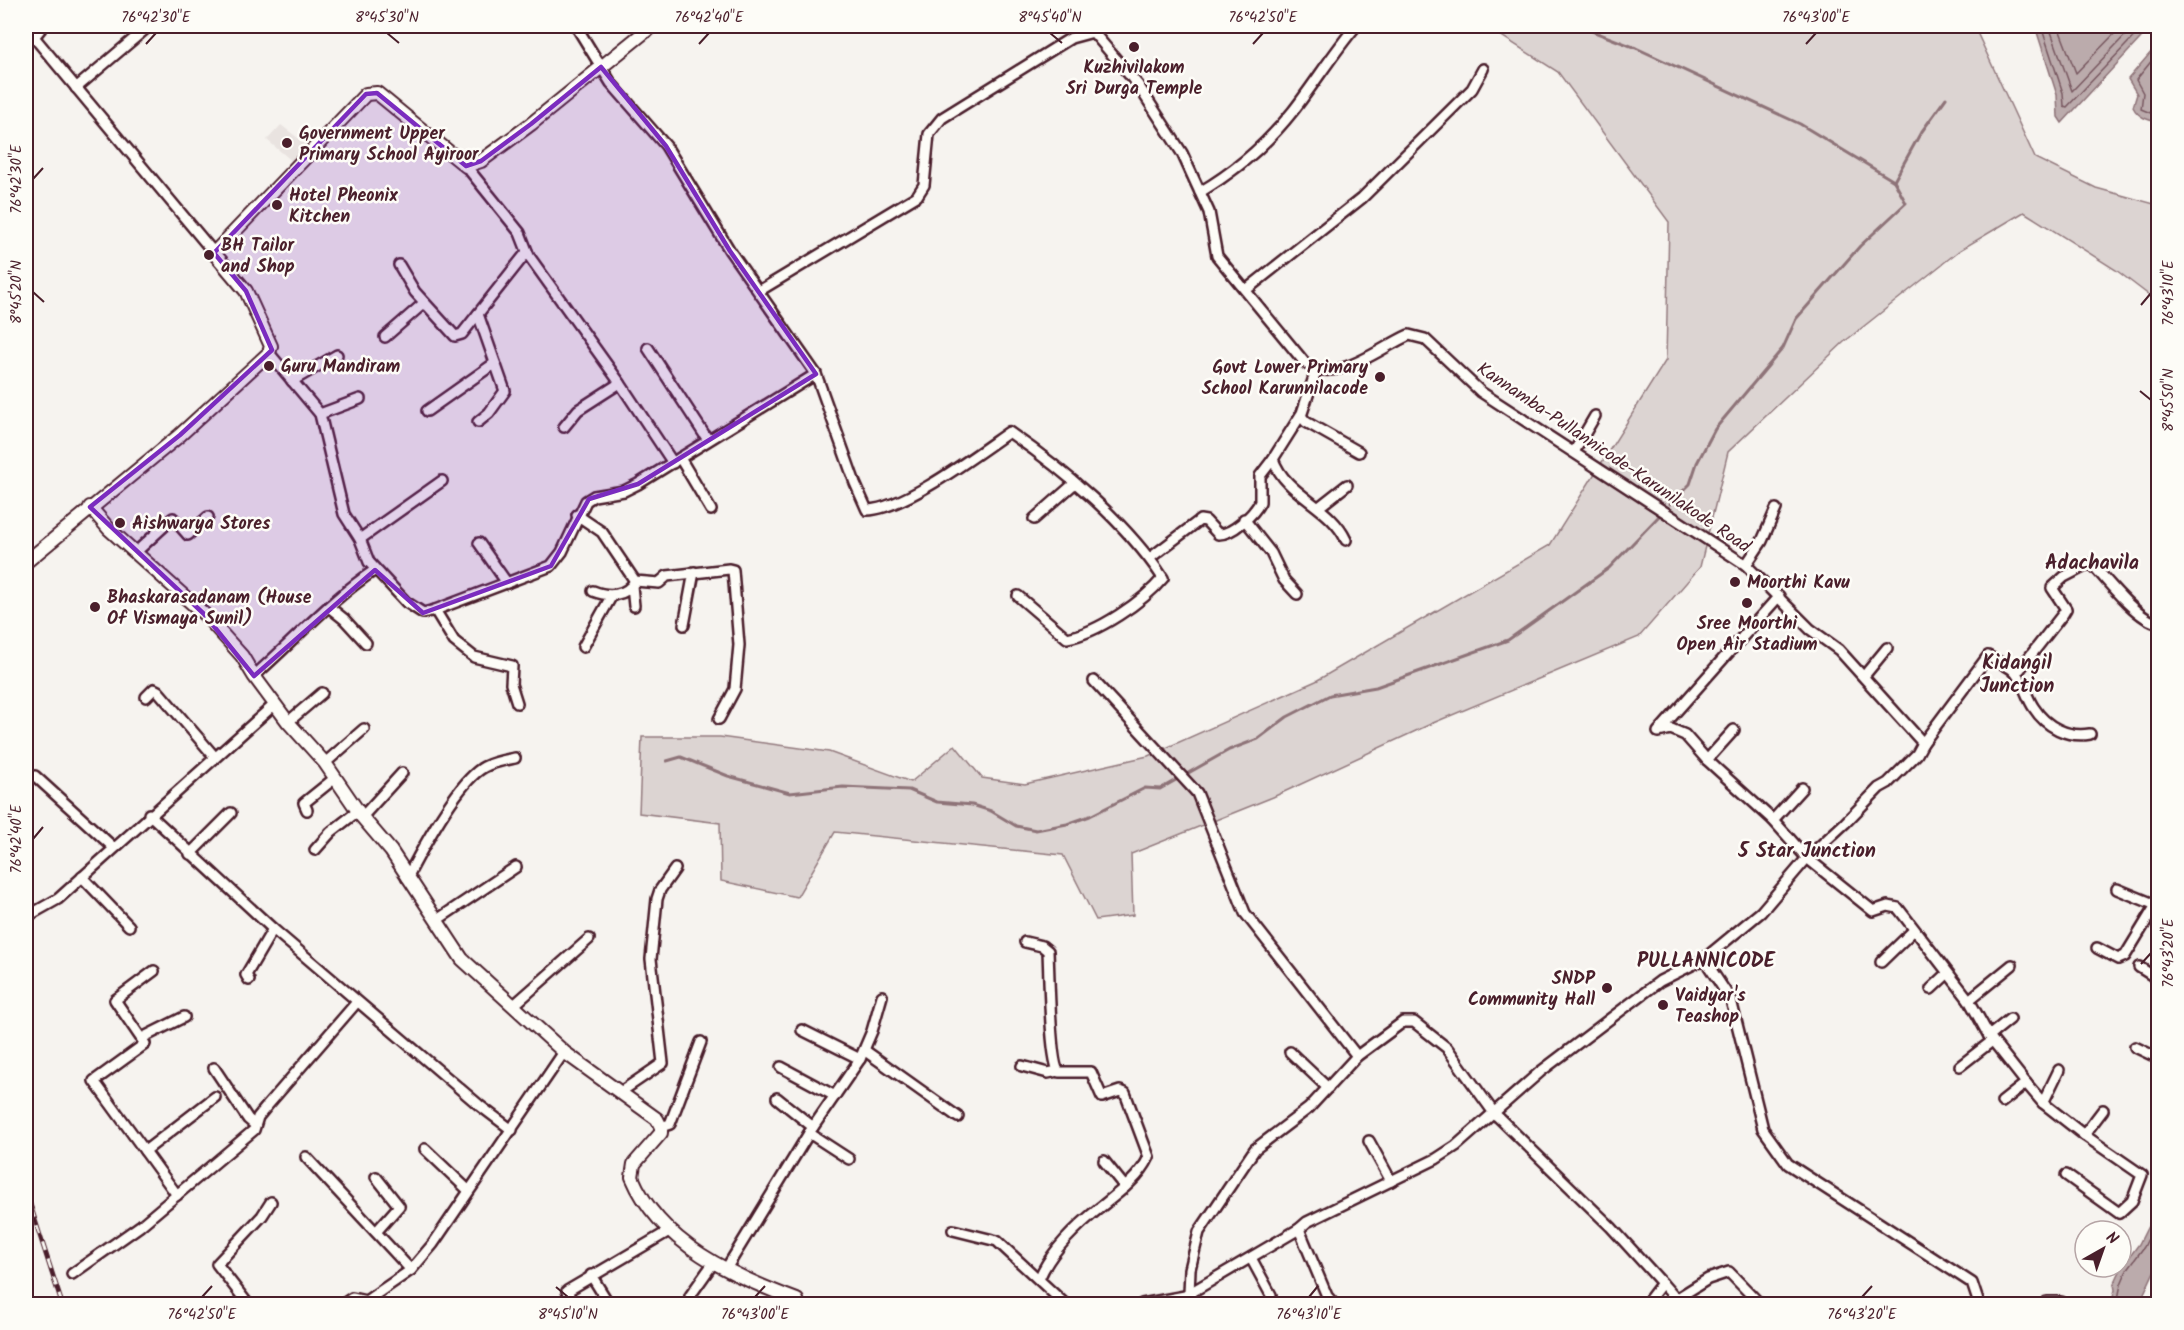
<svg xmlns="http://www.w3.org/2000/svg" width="2184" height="1330" font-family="Kalam,sans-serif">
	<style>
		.built { fill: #e9e3e0 }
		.green { fill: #dcd4d2; stroke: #937a7e; stroke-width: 1.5 }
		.water { fill: #bbabac; stroke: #8e7378; stroke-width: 1.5 }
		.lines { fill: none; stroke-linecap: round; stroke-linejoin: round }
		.shore { stroke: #77575f; stroke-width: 1.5 }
		.stream { stroke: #8e7378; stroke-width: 3 }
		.street-casing { stroke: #4a1f2b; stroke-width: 14 }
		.secondary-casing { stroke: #4a1f2b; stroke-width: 16 }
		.primary-casing { stroke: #4a1f2b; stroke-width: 18 }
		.street { stroke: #fdfcf7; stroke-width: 9 }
		.secondary { stroke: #fdfcf7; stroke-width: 12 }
		.primary { stroke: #fdfcf7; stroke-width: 14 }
		.rail-casing { stroke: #4a1f2b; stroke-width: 5 }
		.rail { stroke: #fdfcf7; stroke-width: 3; stroke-dasharray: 9; stroke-linecap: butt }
		.marked { fill: #7b2cbf; fill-opacity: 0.2; stroke: #7b2cbf; stroke-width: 4.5; stroke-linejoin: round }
		.ticks { fill: none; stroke: #4a1f2b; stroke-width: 2 }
		.poi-dot { fill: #4a1f2b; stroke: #fdfcf7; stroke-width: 2 }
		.labels { text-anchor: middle; stroke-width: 5; stroke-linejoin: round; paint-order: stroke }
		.poi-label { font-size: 18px; font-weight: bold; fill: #4a1f2b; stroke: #fdfcf7; text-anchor: start }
		.street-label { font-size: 18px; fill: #4a1f2b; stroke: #fdfcf7 }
		.neighbourhood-label { font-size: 20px; font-weight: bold; fill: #4a1f2b; stroke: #fdfcf7 }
		.neatline { fill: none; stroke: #4a1f2b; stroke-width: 2 }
		.ticks-label { font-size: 15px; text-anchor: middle; fill: #4a1f2b }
	</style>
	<rect width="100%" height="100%" fill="#f6f3ef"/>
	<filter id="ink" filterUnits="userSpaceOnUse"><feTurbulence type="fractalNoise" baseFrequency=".0167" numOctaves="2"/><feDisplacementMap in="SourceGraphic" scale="12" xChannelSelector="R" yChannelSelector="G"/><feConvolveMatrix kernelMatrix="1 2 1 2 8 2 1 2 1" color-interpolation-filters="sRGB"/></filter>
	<g filter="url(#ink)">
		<path class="built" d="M281 125 307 145 293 162 267 140Z"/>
		<path class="green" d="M1486 26H1974L2035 158 2096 188 2158 205V302L2116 270 2024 212 1960 250 1844 342 1728 452 1700 567 1639 637 1433 723 1273 797 1131 854 1133 915 1096 920 1063 855 835 832 797 897 721 881 720 823 639 813 642 737H720L829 752 911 782 955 745 982 778 1025 784 1148 756 1316 681 1550 545 1666 360 1669 222 1558 72Z"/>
		<g class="water">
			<path d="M2035 26H2152L2062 123 2058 117 2057 95Z"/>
			<path d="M2158 44V122C2147 120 2138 117 2133 107L2137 94 2128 79Z"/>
			<path d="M2158 1206V1263L2139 1304H2111L2115 1290 2114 1284 2122 1267 2139 1244Z"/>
		</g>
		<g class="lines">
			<g class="shore">
				<path d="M2041 26 2063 93 2064 106 2067 107 2144 26"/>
				<path d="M2049 26 2072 91 2134 26"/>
				<path d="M2058 26 2076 73 2122 26"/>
				<path d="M2158 53 2136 80 2143 93 2141 109 2158 116"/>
				<path d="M2117 1304 2121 1284 2127 1270 2144 1247 2158 1218"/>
			</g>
			<g class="stream">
				<path d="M1579 26 1636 48 1800 124 1894 181"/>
				<path d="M1670 504 1690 484 1697 463 1715 429 1783 348 1796 319 1860 246 1906 203 1894 181 1920 134 1946 98"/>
				<path d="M667 761 681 757 728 776 790 793 843 787 909 790 937 802 972 805 991 811 1016 826 1036 830 1067 824 1090 816 1145 788 1160 789 1229 750 1258 739 1287 717 1330 695 1376 687 1508 640 1609 568 1659 516"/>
			</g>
			<g class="street-casing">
				<g id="street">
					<path d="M576 26 611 83 666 146 730 251 816 374 855 483 867 510C905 509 977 454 1009 432 1064 470 1126 522 1163 578 1143 602 1097 633 1067 638L1018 596"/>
					<path d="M26 36 34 37 43 26"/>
					<path d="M34 37 214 253"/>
					<path d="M76 88 149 26"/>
					<path d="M466 166 520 233 529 256 620 383 673 463"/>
					<path d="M1200 192C1236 171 1267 144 1293 111 1315 83 1333 53 1356 26"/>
					<path d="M399 265 415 292 455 336 462 334 527 252"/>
					<path d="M1246 290 1362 198 1472 89 1483 69"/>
					<path d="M759 291 917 196 924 185 929 134 942 118 1071 38 1093 32 1138 85 1182 153 1209 212 1217 256 1305 363C1336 386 1379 348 1409 335L1425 339 1481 392 1746 565 1810 629 1839 650 1923 743 1917 754 1888 783 1879 788 1845 823 1807 858 1761 912 1704 959 1660 981 1615 1015 1540 1072 1456 1146 1436 1159 1307 1222 1299 1229 1185 1296 1142 1304"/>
					<path d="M478 314 505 391 489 413 478 422"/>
					<path d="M385 337 424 303"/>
					<path d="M648 348 708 440"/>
					<path d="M269 353 320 414 344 514 360 539 369 562 406 602 423 613 435 610 454 641 474 657 512 666 511 684 517 703"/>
					<path d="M1316 371 1302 413 1273 459C1286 496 1330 505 1346 540"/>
					<path d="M292 381 337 355"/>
					<path d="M427 411 495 363"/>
					<path d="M320 414 360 399"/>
					<path d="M1301 416 1306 422 1359 452"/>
					<path d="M564 427 578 410 620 383"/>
					<path d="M1574 452 1595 416"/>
					<path d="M680 458 711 510"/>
					<path d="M1319 507 1347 485"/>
					<path d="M577 515 602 532 635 581 659 583 667 576 729 569 733 570 739 645 735 689 719 719"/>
					<path d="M1034 519 1075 483"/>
					<path d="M1244 519 1271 553 1284 580 1297 594"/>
					<path d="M360 539 442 481"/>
					<path d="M479 543 507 583"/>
					<path d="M135 553 173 518 188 535 208 517"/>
					<path d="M1150 558 1200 520 1206 521 1218 534C1232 535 1254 514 1260 502V476L1273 459"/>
					<path d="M1746 565 1762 541 1776 509"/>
					<path d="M632 586 634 606"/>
					<path d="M593 591C608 597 626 597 635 581"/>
					<path d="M1779 596 1658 732 1671 729 1685 735 1707 760 1773 820 1807 858 1873 911 1888 906 1898 908 1969 1000 1989 1036 2010 1019"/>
					<path d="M329 607 344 619 366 643"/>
					<path d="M435 610 551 566 562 552 586 501 594 496 624 491 638 484 816 374"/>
					<path d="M684 625 694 572"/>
					<path d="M583 647 612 595"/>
					<path d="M2014 671 2020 669 2063 614 2066 609 2052 588 2064 577 2089 564 2094 566C2107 581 2139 621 2158 623"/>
					<path d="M254 676C294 641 331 599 375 570"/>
					<path d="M1864 676 1887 648"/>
					<path d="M1094 681 1197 793 1245 913 1357 1056"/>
					<path d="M146 697 154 689 158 691 214 756"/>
					<path d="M288 722 322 693"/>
					<path d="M1923 743 1988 656C1996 661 2007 665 2013 670 2023 679 2026 697 2034 708 2046 727 2068 738 2090 734"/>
					<path d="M1707 760 1734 730"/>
					<path d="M325 763 364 729"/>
					<path d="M26 779 35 776 113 847"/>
					<path d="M307 810 304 803 335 778"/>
					<path d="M149 814 273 929 479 1105 512 1130"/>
					<path d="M362 817 402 773"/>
					<path d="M1773 820 1802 788"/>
					<path d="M315 850 331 832 358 811"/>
					<path d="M190 854 231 813"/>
					<path d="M82 877 129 926"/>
					<path d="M407 878C421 851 458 781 484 767 493 762 505 760 515 758"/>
					<path d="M2117 889 2156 905"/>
					<path d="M26 917 58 899 275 704"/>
					<path d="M437 920 516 867"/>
					<path d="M1025 942 1042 946 1048 951C1049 971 1050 1063 1059 1072H1091L1102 1097 1120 1091 1125 1093 1149 1157C1138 1181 1111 1198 1091 1215 1071 1232 1049 1255 1039 1279"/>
					<path d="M2097 948 2118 959 2125 956 2156 905 2158 906"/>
					<path d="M1704 959 1731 1000 1763 1129 1788 1164 1972 1283 1979 1304"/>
					<path d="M1881 962 1914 930"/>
					<path d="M2139 967 2158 979"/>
					<path d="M154 971 115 1000 145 1044 94 1081 177 1195"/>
					<path d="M249 980 246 975 273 929"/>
					<path d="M1931 989 1947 974"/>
					<path d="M1969 1000 2012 965"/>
					<path d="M513 1006 589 939"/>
					<path d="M802 1030 860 1059"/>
					<path d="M1989 1036 2026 1083 2002 1102"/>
					<path d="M142 1038 184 1017"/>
					<path d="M2135 1047 2158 1058"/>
					<path d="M864 1050 958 1117"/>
					<path d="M1290 1052 1328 1088"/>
					<path d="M1022 1066 1048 1073 1058 1071"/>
					<path d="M1960 1066 1992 1041"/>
					<path d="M781 1067 835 1096"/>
					<path d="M214 1068 248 1119 255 1125"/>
					<path d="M2026 1083 2043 1103 2084 1135 2103 1110"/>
					<path d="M619 1093 663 1063 651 959 657 899 660 890 675 869"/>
					<path d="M777 1098 813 1127"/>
					<path d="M2043 1103 2059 1070"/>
					<path d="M661 1127 670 1124 701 1042"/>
					<path d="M809 1133 849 1159"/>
					<path d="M1369 1141 1391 1181"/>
					<path d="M425 1149 468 1190"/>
					<path d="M145 1151 215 1097"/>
					<path d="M306 1157 411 1270"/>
					<path d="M1104 1161 1125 1187"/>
					<path d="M2066 1175 2119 1213 2132 1201 2142 1175 2084 1135"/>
					<path d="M376 1177 399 1206 376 1232"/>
					<path d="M1299 1229 1327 1296 1334 1304"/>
					<path d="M953 1230 997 1241 1065 1304"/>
					<path d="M1251 1258 1271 1295"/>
					<path d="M726 1269 809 1133 860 1059 872 1031 882 996"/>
					<path d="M72 1274 140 1226 254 1130 258 1117 267 1106 357 1002"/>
					<path d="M591 1275 609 1304"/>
					<path d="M1662 1283 1676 1299 1708 1279 1729 1272 1760 1304"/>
					<path d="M1189 1294 1190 1269 1199 1232 1255 1149 1309 1108 1357 1056 1403 1022H1414L1447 1048 1494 1113 1611 1227 1662 1283 1646 1304"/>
					<path d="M690 1296 714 1262"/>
					<path d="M248 1304 217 1264 262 1216 271 1202"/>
					<path d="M343 1304 352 1298 366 1301 411 1270 433 1244 564 1052"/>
					<path d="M573 1304 567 1291 669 1231"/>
					<path d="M1427 1304H1434"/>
				</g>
			</g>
			<g class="secondary-casing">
				<g id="secondary">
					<path d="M90 507 109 529 204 614 242 656 254 676 288 722 325 763 362 817 391 851 462 959 564 1052 657 1119 661 1127V1133L634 1164 632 1177C660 1244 733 1276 797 1300L798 1304"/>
					<path d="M26 562 180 435 269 353 271 346 246 291 214 253 366 94 377 93 466 166 481 161 531 124 652 26"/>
				</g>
			</g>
			<g class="primary-casing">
				<path id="primary" d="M2047 1304H2061"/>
			</g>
			<use href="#street" class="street"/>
			<use href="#secondary" class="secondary"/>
			<use href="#primary" class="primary"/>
			<g class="rail-casing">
				<path id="rail" d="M26 1192 62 1304"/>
			</g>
			<use href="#rail" class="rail"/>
		</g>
	</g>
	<path class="marked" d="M601 67 666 146 730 251 816 374 638 484 589 499 551 566 423 613 375 570 254 676 204 614 90 507 180 435 272 350 246 291 214 253 366 94 377 93 466 166 481 161 531 124Z"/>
	<path class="ticks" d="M387 33 399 43M1050 33 1062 43M146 44 156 33M699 44 709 33M1253 44 1263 33M1806 44 1816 33M33 179 43 168M33 292 44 302M2141 305 2151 293M2140 391 2151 400M33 839 43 827M2141 964 2151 953M556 1287 568 1297M202 1297 212 1286M755 1297 765 1286M1309 1297 1318 1286M1862 1297 1872 1286"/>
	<g class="poi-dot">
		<circle cx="1134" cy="47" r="6"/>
		<circle cx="287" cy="143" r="6"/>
		<circle cx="277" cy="205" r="6"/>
		<circle cx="209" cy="255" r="6"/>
		<circle cx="269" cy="366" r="6"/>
		<circle cx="1380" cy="377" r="6"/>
		<circle cx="120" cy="523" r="6"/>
		<circle cx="1735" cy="582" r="6"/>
		<circle cx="1747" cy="603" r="6"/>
		<circle cx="95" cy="607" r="6"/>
		<circle cx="1607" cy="988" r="6"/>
		<circle cx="1663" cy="1005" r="6"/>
	</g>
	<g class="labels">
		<g class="poi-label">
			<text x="1134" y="73" text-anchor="middle">Kuzhivilakom<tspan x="1134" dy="21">Sri Durga Temple</tspan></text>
			<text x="299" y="139">Government Upper<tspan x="299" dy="21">Primary School Ayiroor</tspan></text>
			<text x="289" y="201">Hotel Pheonix<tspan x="289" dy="21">Kitchen</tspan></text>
			<text x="221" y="251">BH Tailor<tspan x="221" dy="21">and Shop</tspan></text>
			<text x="281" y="372">Guru Mandiram</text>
			<text x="1368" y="373" text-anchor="end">Govt Lower Primary<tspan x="1368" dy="21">School Karunnilacode</tspan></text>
			<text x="132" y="529">Aishwarya Stores</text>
			<text x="1747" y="588">Moorthi Kavu</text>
			<text x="107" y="603">Bhaskarasadanam (House<tspan x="107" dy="21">Of Vismaya Sunil)</tspan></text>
			<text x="1747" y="629" text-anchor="middle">Sree Moorthi<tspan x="1747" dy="21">Open Air Stadium</tspan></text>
			<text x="1595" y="984" text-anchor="end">SNDP<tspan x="1595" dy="21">Community Hall</tspan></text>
			<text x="1675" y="1001">Vaidyar's<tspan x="1675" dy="21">Teashop</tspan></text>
		</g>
		<g class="street-label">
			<text transform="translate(1614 457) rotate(34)" y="6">Kannamba-Pullannicode-Karunilakode Road</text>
		</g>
		<g class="neighbourhood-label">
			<text x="2092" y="569">Adachavila</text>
			<text x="2017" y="669">Kidangil<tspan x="2017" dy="23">Junction</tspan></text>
			<text x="1807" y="857">5 Star Junction</text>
			<text x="1706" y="967">PULLANNICODE</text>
		</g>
	</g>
	<rect width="2184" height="1330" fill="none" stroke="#fdfcf7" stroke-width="66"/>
	<g transform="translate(2103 1249) rotate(40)"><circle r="28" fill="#fdfcf7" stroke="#b5a4a5" stroke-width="1.5"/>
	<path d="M0-4.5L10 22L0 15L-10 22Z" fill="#4a1f2b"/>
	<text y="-9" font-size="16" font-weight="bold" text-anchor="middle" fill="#4a1f2b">N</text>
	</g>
	<rect x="33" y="33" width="2118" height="1264" class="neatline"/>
	<g class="ticks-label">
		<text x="156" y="22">76°42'30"E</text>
		<text x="387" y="22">8°45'30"N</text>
		<text x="709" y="22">76°42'40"E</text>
		<text x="1050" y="22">8°45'40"N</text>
		<text x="1263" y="22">76°42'50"E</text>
		<text x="1816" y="22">76°43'00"E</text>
		<text transform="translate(16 179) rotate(-90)" y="5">76°42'30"E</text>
		<text transform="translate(16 292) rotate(-90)" y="5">8°45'20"N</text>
		<text transform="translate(2168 293) rotate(-90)" y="5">76°43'10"E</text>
		<text transform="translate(2168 400) rotate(-90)" y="5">8°45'50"N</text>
		<text transform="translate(16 839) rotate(-90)" y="5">76°42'40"E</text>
		<text transform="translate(2168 953) rotate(-90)" y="5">76°43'20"E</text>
		<text x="202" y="1319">76°42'50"E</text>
		<text x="568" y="1319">8°45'10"N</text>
		<text x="755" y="1319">76°43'00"E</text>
		<text x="1309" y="1319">76°43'10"E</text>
		<text x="1862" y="1319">76°43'20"E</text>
	</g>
</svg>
